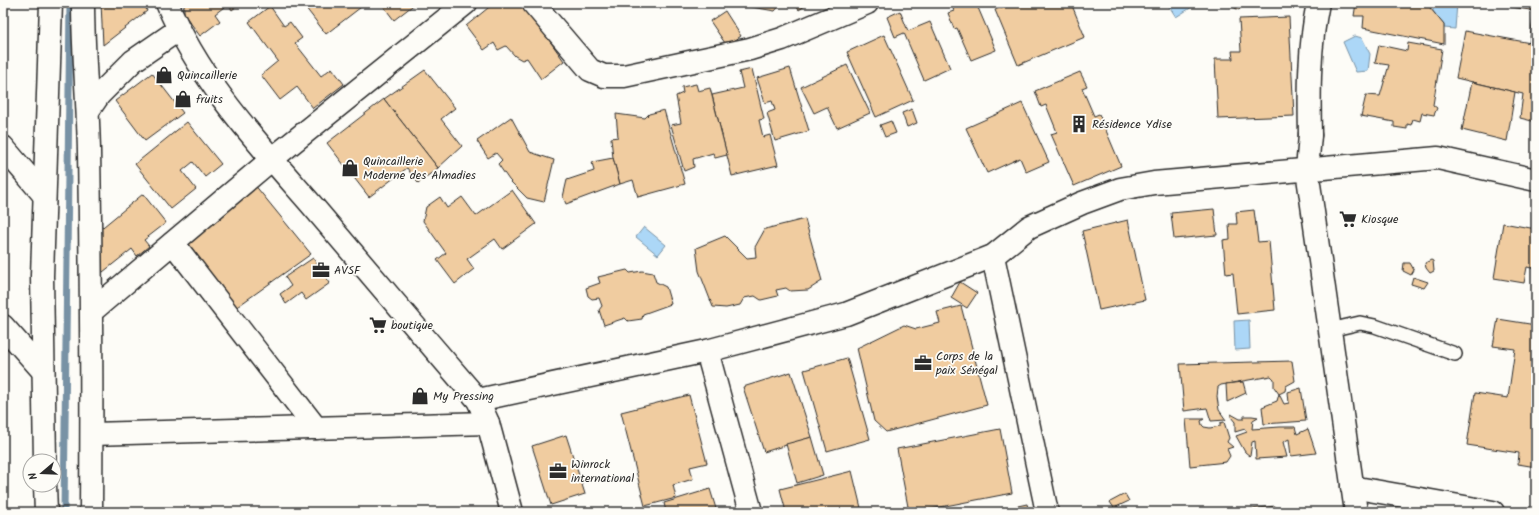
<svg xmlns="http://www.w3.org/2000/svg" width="1539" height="515" font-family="Kalam,sans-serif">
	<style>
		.water { fill: #acd7f7; stroke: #7892a5 }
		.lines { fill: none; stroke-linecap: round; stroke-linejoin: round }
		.stream { stroke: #7892a5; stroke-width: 7 }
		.building { fill: #f0cca0; stroke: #2b2b2b }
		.lane-casing { stroke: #2b2b2b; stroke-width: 16 }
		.street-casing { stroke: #2b2b2b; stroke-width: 25 }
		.secondary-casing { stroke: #2b2b2b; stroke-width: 25 }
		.lane { stroke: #fdfcf7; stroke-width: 13 }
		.street { stroke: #fdfcf7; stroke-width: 22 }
		.secondary { stroke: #fdfcf7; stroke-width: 22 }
		.labels { text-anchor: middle; stroke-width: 3.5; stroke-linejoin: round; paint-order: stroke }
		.poi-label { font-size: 12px; fill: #2b2b2b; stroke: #fdfcf7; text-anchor: start }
	</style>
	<rect width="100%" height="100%" fill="#fdfcf7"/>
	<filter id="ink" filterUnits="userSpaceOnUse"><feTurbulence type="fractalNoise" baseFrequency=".025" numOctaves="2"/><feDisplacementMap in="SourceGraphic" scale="8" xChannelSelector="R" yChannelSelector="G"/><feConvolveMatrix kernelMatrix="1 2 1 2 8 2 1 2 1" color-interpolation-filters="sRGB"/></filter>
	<g filter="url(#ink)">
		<g class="water">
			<path d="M1167 3H1189L1192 7 1176 17Z"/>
			<path d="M1433 3H1457L1455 29 1444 28V25L1433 11Z"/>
			<path d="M1355 36 1362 38 1370 54 1368 71 1356 72 1343 42Z"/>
			<path d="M644 227 666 245 658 255 636 237Z"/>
			<path d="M1249 320 1250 349 1235 350 1234 321Z"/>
		</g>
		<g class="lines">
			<path class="stream" d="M64 512 70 3"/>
		</g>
		<g class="building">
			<path d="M101 3H144L147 11 103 45Z"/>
			<path d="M184 3H241L232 10 228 4 215 14 220 21 200 36 184 14Z"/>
			<path d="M302 3H364L365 4 326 34Z"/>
			<path d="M381 3H416L394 20Z"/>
			<path d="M494 3H523L564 61 541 79 527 58 522 60 515 56 506 46 498 50 494 43 484 50 466 26Z"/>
			<path d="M735 3H782L775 11 734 4Z"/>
			<path d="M794 3H809L799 10Z"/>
			<path d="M951 3H976L996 50 971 60 957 28 954 29 948 13 954 11Z"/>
			<path d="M1012 3H1071L1085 37 1018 65 995 10Z"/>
			<path d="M1225 3H1246L1239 10Z"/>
			<path d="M1356 3H1426L1444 25V44L1363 28 1364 16H1354Z"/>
			<path d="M1512 3H1536V11L1511 7Z"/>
			<path d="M270 6 284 26 290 22 302 38 295 43 321 76 332 68 344 84 313 108 297 87 280 100 261 75 278 61 249 22Z"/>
			<path d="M725 11 741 36 727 46 710 21Z"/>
			<path d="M900 11 908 31 930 22 950 68 924 80 904 33 895 37 887 17Z"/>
			<path d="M1534 15H1536V44L1529 43Z"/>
			<path d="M1289 17 1294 116 1218 119 1215 59H1233L1232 51H1241L1239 19Z"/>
			<path d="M1465 31 1536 44V122L1520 118 1523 94 1456 78Z"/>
			<path d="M884 35 913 100 876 117 847 52Z"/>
			<path d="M1408 43 1442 49 1433 105 1437 108 1434 115 1422 113 1420 121 1413 119 1411 125 1407 124V129L1394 127V122L1361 116 1366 95 1380 96 1389 65 1375 63 1379 45 1407 51Z"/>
			<path d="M847 65 870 113 837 128 827 107 814 113 801 87Z"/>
			<path d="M790 68 809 131 775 141 767 113 775 110 772 101 765 103 757 78Z"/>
			<path d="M752 69 764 119 759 120 763 137 770 135 778 165 732 176 712 95 743 88 739 72Z"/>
			<path d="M425 70 455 108 441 119 462 146 438 168 384 99Z"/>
			<path d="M1080 72 1087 86 1082 88 1094 116 1099 114 1121 166 1074 186 1051 134 1057 132 1046 105 1041 107 1035 91Z"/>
			<path d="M152 73 183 113 145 141 115 101Z"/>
			<path d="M1472 82 1515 92 1507 141 1462 130Z"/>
			<path d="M696 84 698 91 710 88 727 155 715 158 713 153 693 159 694 167 684 171 671 125 681 123 676 96 683 93 682 87Z"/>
			<path d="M384 99 438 168 418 183 407 168 369 197 327 143Z"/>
			<path d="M1022 103 1049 162 1026 172 1020 158 987 173 966 128Z"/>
			<path d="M912 109 917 123 907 127 902 113Z"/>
			<path d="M664 110 685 184 638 197 633 180 620 184 613 158 611 138 618 137 616 114 645 118 649 114Z"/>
			<path d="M511 117 530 152 554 160 544 202 527 198 509 180 498 164 502 160 496 153 488 158 477 141Z"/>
			<path d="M891 121 896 133 885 137 880 125Z"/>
			<path d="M187 122 221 164 205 177 193 162 182 171 196 189 171 209 135 164Z"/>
			<path d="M613 158 620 184 566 204 563 197 567 180 594 171 592 162Z"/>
			<path d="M254 184 311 254 234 309 187 241Z"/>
			<path d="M512 190 536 224 502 249 495 239 467 259 474 269 455 284 437 260 446 253 423 221 426 207 440 197 447 208 462 197 476 216Z"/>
			<path d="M143 194 166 223 144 240 149 246 137 256 132 249 98 276V231Z"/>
			<path d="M1214 209 1217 235 1174 239 1171 213Z"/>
			<path d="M1254 210 1258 242 1269 241 1275 310 1237 314 1233 273 1226 274 1223 240 1230 239 1229 224H1237L1236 212Z"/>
			<path d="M805 219 822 281 808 290 790 291 786 288 776 290 778 296 761 300 755 296 744 298 740 305 726 308 713 307 699 271 696 248 725 236 747 258 756 257 755 247 765 229Z"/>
			<path d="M1128 220 1145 300 1099 310 1082 231Z"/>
			<path d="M1503 223 1536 229V269L1527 267 1524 283 1494 278Z"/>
			<path d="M313 258 330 283 306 300 301 293 286 304 280 294 291 286 285 277Z"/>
			<path d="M1431 260 1433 261 1434 271 1430 273 1426 268 1425 263Z"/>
			<path d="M1404 263H1410L1414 270 1411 275 1403 271Z"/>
			<path d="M627 270 630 273 642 271 653 273 656 282 666 287 671 304 643 314 642 319 628 321 625 318 604 325 599 310 602 306 599 298 592 299 588 296 586 288 600 283 598 277Z"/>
			<path d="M1413 277 1428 282 1424 288 1411 284Z"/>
			<path d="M960 282 977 293 967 308 951 298Z"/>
			<path d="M961 306 987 405 886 432 874 421 857 348 904 325 916 329 940 323 937 312Z"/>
			<path d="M1498 319 1536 325V467L1518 464 1519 453 1467 445 1475 393 1508 398 1515 349 1493 346Z"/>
			<path d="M847 358 870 439 827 451 804 370Z"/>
			<path d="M1292 361 1295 381 1286 386 1285 391 1279 394 1274 387V379L1271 376 1221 385 1218 387 1217 397 1219 410 1226 420 1211 421 1207 408 1184 411 1180 364Z"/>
			<path d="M791 372 812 437 764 452 743 387Z"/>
			<path d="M1243 382 1246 393 1227 402 1226 384Z"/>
			<path d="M1301 388 1306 421 1264 424 1262 407 1277 401 1279 394 1284 404 1289 403 1288 392Z"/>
			<path d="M689 395 707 463 690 467 693 479 673 485 676 498 645 506 621 412Z"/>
			<path d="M1231 414 1240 419H1244V416H1252L1258 417 1253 420 1252 429 1280 427H1295L1297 434 1308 429 1316 453 1291 456 1289 439 1283 442 1287 457 1256 459 1255 441 1252 442 1250 456 1245 452 1236 436 1247 432 1245 429 1235 432V422L1231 417Z"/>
			<path d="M1186 419H1204L1201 421 1202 425 1204 427 1210 428 1220 426V423L1224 422 1229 438 1227 442 1233 447 1227 449 1230 456 1226 462 1190 466Z"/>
			<path d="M1000 429 1012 493 915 512H909L897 449Z"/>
			<path d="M566 435 585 494 551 505 532 446Z"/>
			<path d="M812 437 823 475 797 483 786 444Z"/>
			<path d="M852 471 862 512H786L780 489Z"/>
			<path d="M710 489 717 512H666L664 503Z"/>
			<path d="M1125 494 1129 501 1114 508 1110 502Z"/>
			<path d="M1027 504 1029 512H990Z"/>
			<path d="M1275 506 1277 512H1228Z"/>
		</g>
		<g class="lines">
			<g class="lane-casing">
				<path id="lane" d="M1330 330 1360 323 1375 326 1455 354"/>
			</g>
			<g class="street-casing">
				<g id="street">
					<path d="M83 3C83 52 88 102 89 151 91 272 92 392 91 512"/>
					<path d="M167 3C199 80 257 142 311 204 367 270 422 335 478 400L488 423 512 512"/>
					<path d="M533 3 590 70 604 76H624L750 49 782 39 867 3"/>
					<path d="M88 111 99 95 133 61 178 30"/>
					<path d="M1310 135 1307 170 1356 512"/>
					<path d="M3 147 44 195"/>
					<path d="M173 243 316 428"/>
					<path d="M993 256 1047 512"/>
					<path d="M92 311 272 159 466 3"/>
					<path d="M3 326 43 371"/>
					<path d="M707 351 751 512"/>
					<path d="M478 400 707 351 846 314 993 256 1029 227 1082 203 1120 189 1154 183 1438 158 1536 180"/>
					<path d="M92 434 488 423"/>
					<path d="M45 461 42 276 51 3"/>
					<path d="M45 485 46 512"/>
					<path d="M1352 487 1493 512"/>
				</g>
			</g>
			<g class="secondary-casing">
				<path id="secondary" d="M1310 135C1309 91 1309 46 1318 3"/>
			</g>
			<use href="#lane" class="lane"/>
			<use href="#street" class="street"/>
			<use href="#secondary" class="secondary"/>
		</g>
	</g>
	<defs>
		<g id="shop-bare" transform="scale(1.38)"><path d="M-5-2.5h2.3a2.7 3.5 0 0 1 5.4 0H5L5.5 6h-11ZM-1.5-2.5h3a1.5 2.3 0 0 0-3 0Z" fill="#2b2b2b" stroke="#fdfcf7" stroke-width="2.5" paint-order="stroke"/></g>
		<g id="building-bare" transform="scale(1.38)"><path d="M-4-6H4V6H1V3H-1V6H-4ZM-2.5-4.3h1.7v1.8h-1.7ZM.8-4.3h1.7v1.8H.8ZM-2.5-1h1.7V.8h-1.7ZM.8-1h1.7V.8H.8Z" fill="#2b2b2b" stroke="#fdfcf7" stroke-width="2.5" paint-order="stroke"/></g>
		<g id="supermarket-bare" transform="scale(1.38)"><path d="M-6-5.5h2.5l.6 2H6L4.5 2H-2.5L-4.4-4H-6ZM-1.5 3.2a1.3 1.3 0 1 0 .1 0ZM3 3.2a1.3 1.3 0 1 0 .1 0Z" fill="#2b2b2b" stroke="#fdfcf7" stroke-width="2.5" paint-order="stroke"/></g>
		<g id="office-bare" transform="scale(1.38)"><path d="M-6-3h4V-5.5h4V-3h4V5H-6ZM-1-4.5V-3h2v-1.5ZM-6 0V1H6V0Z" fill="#2b2b2b" stroke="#fdfcf7" stroke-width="2.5" paint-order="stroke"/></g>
	</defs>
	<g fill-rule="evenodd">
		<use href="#shop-bare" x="164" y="75"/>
		<use href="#shop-bare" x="183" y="99"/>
		<use href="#building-bare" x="1079" y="124"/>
		<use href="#shop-bare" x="350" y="168"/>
		<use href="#supermarket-bare" x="1348" y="219"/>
		<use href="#office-bare" x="321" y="270"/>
		<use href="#supermarket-bare" x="378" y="325"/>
		<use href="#office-bare" x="923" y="363"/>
		<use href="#shop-bare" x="420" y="396"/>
		<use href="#office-bare" x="558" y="471"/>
	</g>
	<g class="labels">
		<g class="poi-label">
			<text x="177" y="79">Quincaillerie</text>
			<text x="196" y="103">fruits</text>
			<text x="1092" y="128">Résidence Ydise</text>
			<text x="363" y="165">Quincaillerie<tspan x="363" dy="14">Moderne des Almadies</tspan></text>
			<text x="1361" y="223">Kiosque</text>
			<text x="334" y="274">AVSF</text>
			<text x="391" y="329">boutique</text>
			<text x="936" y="360">Corps de la<tspan x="936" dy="14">paix Sénégal</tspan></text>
			<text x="433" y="400">My Pressing</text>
			<text x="571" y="468">Winrock<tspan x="571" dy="14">international</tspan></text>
		</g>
	</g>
	<rect width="1539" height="515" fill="none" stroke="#fdfcf7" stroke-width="16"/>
	<rect x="8" y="8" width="1523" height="499" fill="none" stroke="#2b2b2b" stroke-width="1.5" filter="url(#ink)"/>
	<g transform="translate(42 473) rotate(251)"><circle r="19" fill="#fdfcf7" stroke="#a9a8a5"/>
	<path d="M0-3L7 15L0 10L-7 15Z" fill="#2b2b2b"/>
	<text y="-6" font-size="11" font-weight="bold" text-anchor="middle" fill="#2b2b2b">N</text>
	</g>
</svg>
